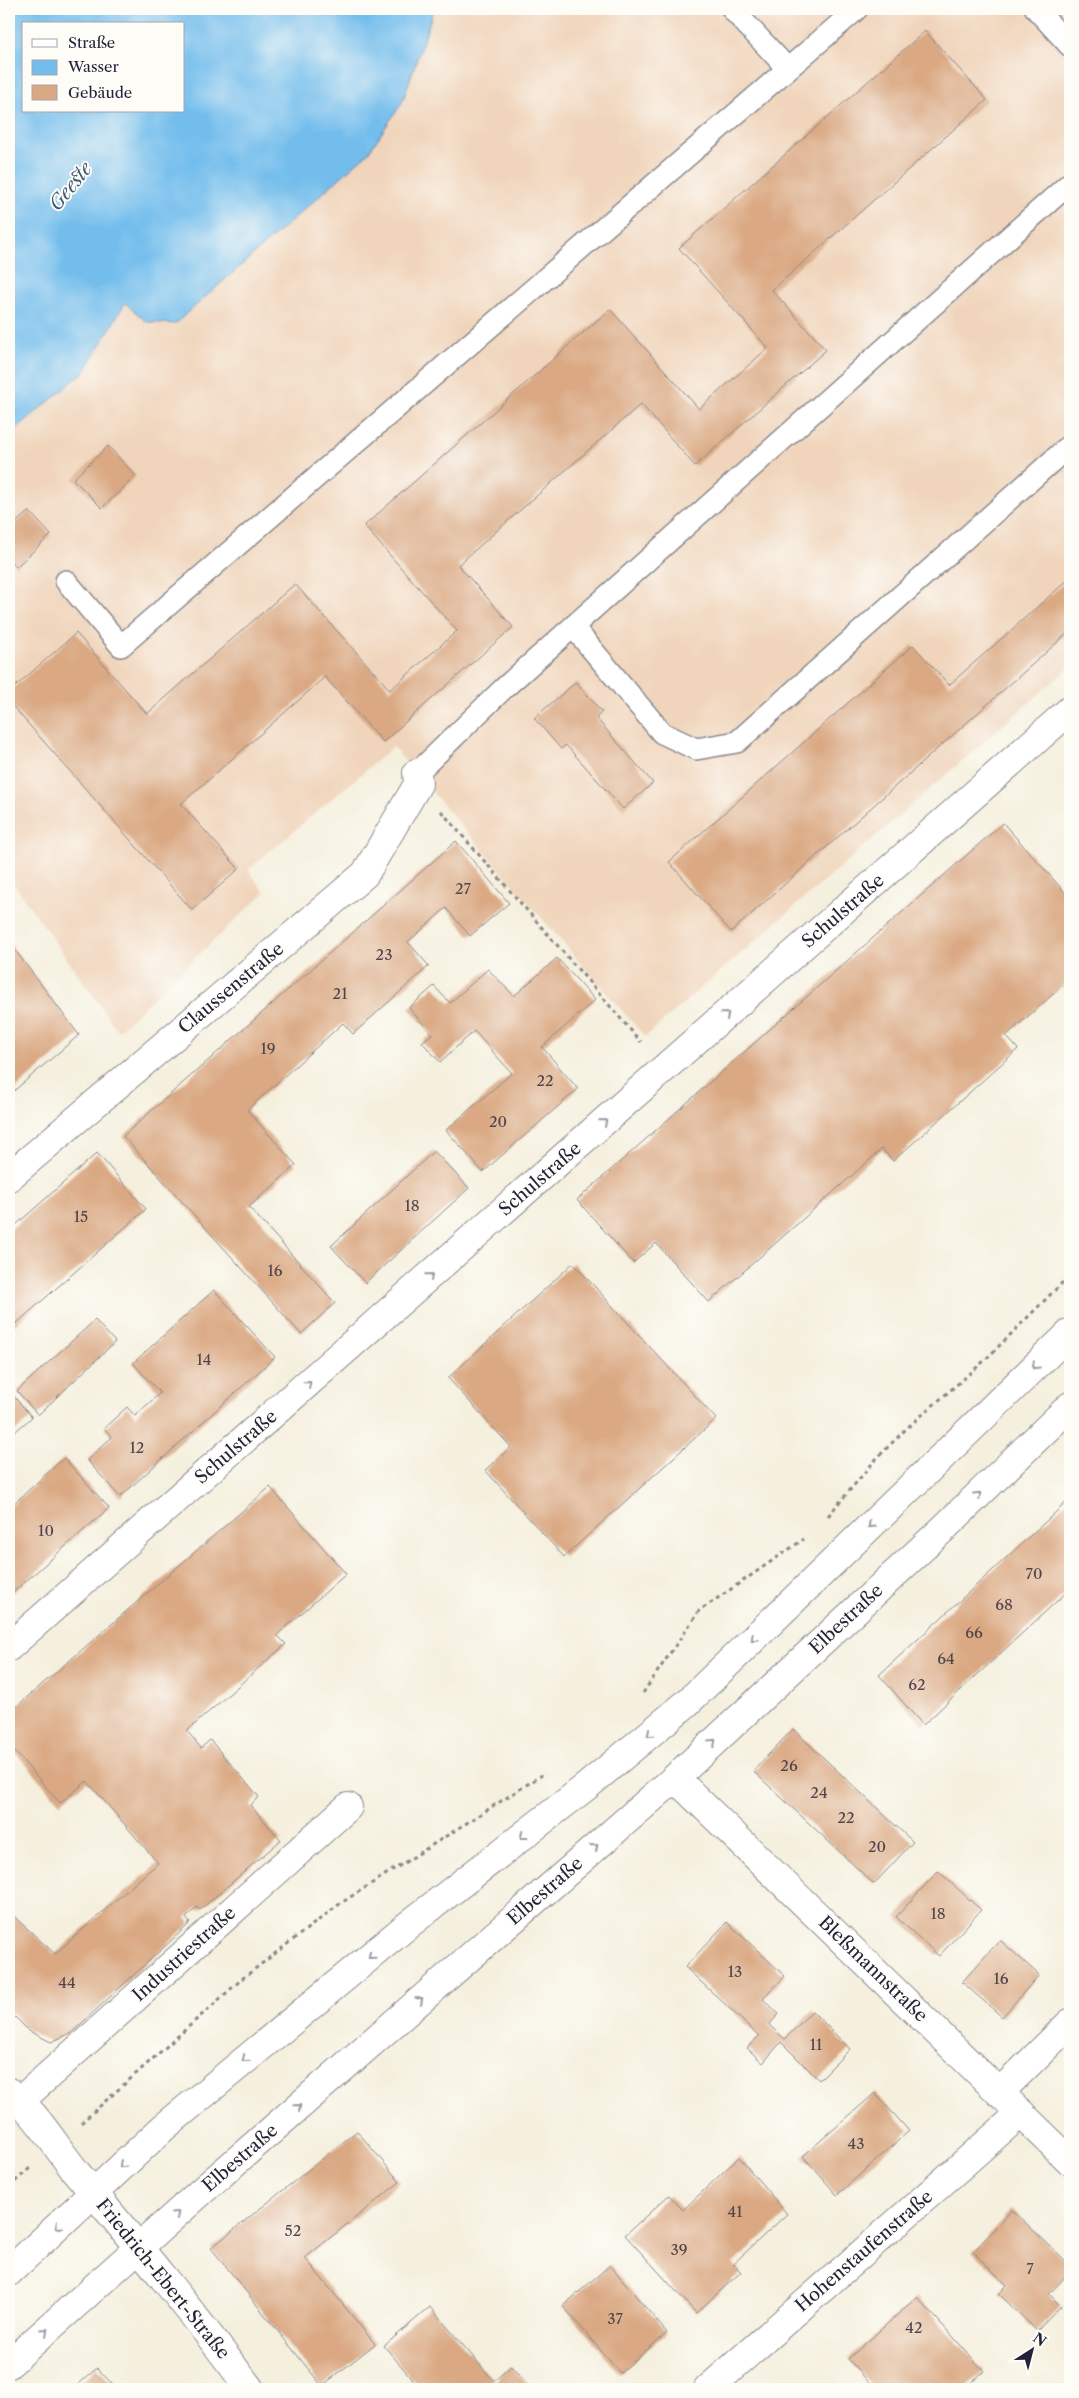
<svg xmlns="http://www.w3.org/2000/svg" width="1079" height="2398" font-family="'Libre Caslon Text',serif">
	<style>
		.built { fill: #f0d5bc }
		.water { fill: #73bdec; stroke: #4a7094; fill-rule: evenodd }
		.building { fill: #daa983 }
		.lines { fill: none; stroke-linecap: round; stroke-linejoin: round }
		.service-casing { stroke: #8c898c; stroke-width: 24 }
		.minor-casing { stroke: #8c898c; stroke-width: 30 }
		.secondary-casing { stroke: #8c898c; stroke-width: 30 }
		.primary-casing { stroke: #8c898c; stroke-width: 30 }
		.path { stroke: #8c898c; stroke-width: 3; stroke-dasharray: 4 4; stroke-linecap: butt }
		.service { stroke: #fff; stroke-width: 21 }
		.minor { stroke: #fff; stroke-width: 28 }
		.secondary { stroke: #fff; stroke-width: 28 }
		.primary { stroke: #fff; stroke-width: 28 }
		.oneway { stroke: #9c9ca7 }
		.labels { text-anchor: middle; stroke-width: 4; stroke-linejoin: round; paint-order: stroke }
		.number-label { font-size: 15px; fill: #50444d }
		.street-label { font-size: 18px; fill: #22223b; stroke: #fdfcf7 }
		.water-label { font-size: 19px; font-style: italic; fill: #3e5879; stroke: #fdfcf7 }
	</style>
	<rect width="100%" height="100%" fill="#fdfcf7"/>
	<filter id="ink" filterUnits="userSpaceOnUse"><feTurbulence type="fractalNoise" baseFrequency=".02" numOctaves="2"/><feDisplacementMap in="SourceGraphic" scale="10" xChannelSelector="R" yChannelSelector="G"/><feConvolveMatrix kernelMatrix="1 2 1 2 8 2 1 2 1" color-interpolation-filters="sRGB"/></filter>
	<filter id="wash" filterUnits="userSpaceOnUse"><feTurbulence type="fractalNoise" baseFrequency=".0096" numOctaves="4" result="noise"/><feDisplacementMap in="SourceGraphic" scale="20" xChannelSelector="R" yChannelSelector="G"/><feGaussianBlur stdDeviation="1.12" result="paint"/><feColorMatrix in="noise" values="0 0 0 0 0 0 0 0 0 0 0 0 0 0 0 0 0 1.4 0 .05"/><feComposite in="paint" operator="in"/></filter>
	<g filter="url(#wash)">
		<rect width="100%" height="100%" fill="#f5f0de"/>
		<path class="built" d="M434 9H1070V667L645 1037 393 747 248 870 265 892 118 1031 9 877V435L85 371 125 303 147 322 402 102Z"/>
		<path class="water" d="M9 9H434L402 103 368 153 175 324 147 322 125 303 85 371 9 435ZM24 24H184V111H24Z"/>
		<g id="blocks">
			<g class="building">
				<path d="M925 31 987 100 772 290 826 350 695 466 641 404 458 565 513 627 383 742 325 677 181 804 239 869 192 910 9 702V692L76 633 147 714 295 584 390 690 457 631 364 526 610 309 699 409 768 348 679 248Z"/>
				<path d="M108 446 136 476 102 508 73 479Z"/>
				<path d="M29 511 51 535 16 567 9 559V529Z"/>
				<path d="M1070 578V631L731 932 669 862 913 645 949 685Z"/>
				<path d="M576 682 602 712 596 718 653 783 623 809 566 745 561 749 534 718Z"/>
				<path d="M1003 823 1070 898V979L1006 1036 1018 1049 893 1161 882 1149 709 1302 656 1243 633 1263 577 1200Z"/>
				<path d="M456 841 509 903 470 936 446 908 408 942 429 966 353 1034 343 1023 247 1110 296 1165 249 1207 335 1303 301 1334 123 1136Z"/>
				<path d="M9 942 79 1035 9 1095Z"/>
				<path d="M557 958 595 1000 542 1047 578 1089 483 1172 446 1130 512 1073 474 1031 440 1062 422 1042 432 1034 409 1008 434 986 450 1003 488 969 514 996Z"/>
				<path d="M434 1151 469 1188 365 1283 331 1246Z"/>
				<path d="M97 1153 146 1209 9 1330V1231Z"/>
				<path d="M573 1263 716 1419 564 1557 485 1470 511 1447 448 1378Z"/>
				<path d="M214 1290 275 1357 120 1497 87 1460 112 1437 104 1428 127 1407 135 1416 160 1393 133 1363Z"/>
				<path d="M95 1320 115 1342 38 1415 17 1391Z"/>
				<path d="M10 1392 32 1417 9 1437V1393Z"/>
				<path d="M64 1458 109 1508 9 1596V1508Z"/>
				<path d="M270 1487 346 1574 277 1635 286 1644 187 1731 201 1748 210 1740 259 1797 250 1805 281 1840 200 1910 197 1907 186 1918 190 1923 71 2033 51 2042 29 2031 9 2011V1912L55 1954 158 1863 87 1781 60 1803 9 1745V1713Z"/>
				<path d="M1070 1499V1589L923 1725 879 1675Z"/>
				<path d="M793 1729 913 1842 874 1884 753 1771Z"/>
				<path d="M938 1871 981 1910 939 1956 896 1917Z"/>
				<path d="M727 1922 785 1976 763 1999 779 2014 769 2025 785 2039 812 2011 850 2049 819 2080 781 2042 763 2063 747 2048 759 2036 685 1967Z"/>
				<path d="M1000 1940 1039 1975 1002 2017 962 1982Z"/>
				<path d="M875 2093 909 2131 837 2195 803 2156Z"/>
				<path d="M357 2131 400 2182 305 2258 375 2344 322 2386 211 2248Z"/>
				<path d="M739 2157 787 2214 733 2264 741 2272 696 2313 625 2235 669 2195 683 2210Z"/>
				<path d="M1012 2210 1070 2265V2272L1049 2294 1061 2306 1037 2331 999 2294 1007 2285 973 2252Z"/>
				<path d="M610 2265 667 2333 620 2373 563 2306Z"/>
				<path d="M917 2297 984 2371 964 2389H875L848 2359Z"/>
				<path d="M430 2307 494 2381 511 2366 531 2389H421L384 2346Z"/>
				<path d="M97 2368 117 2389H73Z"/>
			</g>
		</g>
	</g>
	<g filter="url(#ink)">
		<use href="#blocks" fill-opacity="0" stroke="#8c898c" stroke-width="1"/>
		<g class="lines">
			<g class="service-casing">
				<g id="service">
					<path d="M732 9 787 68"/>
					<path d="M1036 9 1070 46"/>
					<path d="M66 581 121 646 857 9"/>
					<path d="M574 628 662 733 696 749 737 742 1070 445"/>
					<path d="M417 773 503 689 1070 183"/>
				</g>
			</g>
			<g class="minor-casing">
				<g id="minor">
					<path d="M9 1177 365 874 418 784 417 773"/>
					<path d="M9 1647 1070 710"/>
					<path d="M675 1778 1070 2161"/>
					<path d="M1000 2092 1070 2023"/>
					<path d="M21 2100 348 1807"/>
					<path d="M708 2389 1021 2113"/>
				</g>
			</g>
			<g class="secondary-casing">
				<path id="secondary" d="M9 2092C36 2112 55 2146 77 2173 136 2244 195 2315 250 2389"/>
			</g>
			<g class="primary-casing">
				<g id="primary">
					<path d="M9 2272 163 2128 408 1925 587 1786 687 1703 1070 1333"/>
					<path d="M9 2364 203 2190 675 1778 943 1529 1070 1406"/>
				</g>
			</g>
			<g class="path">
				<path d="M441 811 641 1042"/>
				<path d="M828 1516 877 1458 907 1428 983 1362 1070 1275"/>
				<path d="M643 1693 699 1611 804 1539"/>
				<path d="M81 2123 243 1978 341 1903 542 1775"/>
				<path d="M9 2187 30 2168"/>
			</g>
			<use href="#service" class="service"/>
			<use href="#minor" class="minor"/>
			<use href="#secondary" class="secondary"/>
			<use href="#primary" class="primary"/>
		</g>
		<defs><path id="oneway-chevron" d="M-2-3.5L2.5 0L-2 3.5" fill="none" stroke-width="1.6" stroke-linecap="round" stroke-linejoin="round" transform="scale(1.25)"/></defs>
		<g class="oneway">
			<use href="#oneway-chevron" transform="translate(726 1015) rotate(-41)"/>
			<use href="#oneway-chevron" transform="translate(604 1122) rotate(-41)"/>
			<use href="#oneway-chevron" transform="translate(430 1276) rotate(-41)"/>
			<use href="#oneway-chevron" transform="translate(1035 1366) rotate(136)"/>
			<use href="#oneway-chevron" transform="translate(308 1384) rotate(-41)"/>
			<use href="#oneway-chevron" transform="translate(978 1495) rotate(-44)"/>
			<use href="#oneway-chevron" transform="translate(871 1525) rotate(136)"/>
			<use href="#oneway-chevron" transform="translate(754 1638) rotate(136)"/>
			<use href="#oneway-chevron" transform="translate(650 1734) rotate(140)"/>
			<use href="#oneway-chevron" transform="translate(713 1742) rotate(-43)"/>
			<use href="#oneway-chevron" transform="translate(523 1836) rotate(142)"/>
			<use href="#oneway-chevron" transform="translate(595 1847) rotate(-41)"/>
			<use href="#oneway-chevron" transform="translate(371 1956) rotate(141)"/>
			<use href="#oneway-chevron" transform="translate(420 2000) rotate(-41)"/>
			<use href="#oneway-chevron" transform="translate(245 2059) rotate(141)"/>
			<use href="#oneway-chevron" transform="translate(298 2107) rotate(-41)"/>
			<use href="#oneway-chevron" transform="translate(122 2165) rotate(137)"/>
			<use href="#oneway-chevron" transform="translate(176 2214) rotate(-42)"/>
			<use href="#oneway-chevron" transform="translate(58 2226) rotate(137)"/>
			<use href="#oneway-chevron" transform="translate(45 2331) rotate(-42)"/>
		</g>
	</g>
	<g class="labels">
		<g class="number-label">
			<text x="463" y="894">27</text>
			<text x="384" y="960">23</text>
			<text x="340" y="999">21</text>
			<text x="268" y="1054">19</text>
			<text x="545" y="1086">22</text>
			<text x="498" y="1127">20</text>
			<text x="412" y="1211">18</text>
			<text x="81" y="1222">15</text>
			<text x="275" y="1276">16</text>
			<text x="204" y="1365">14</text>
			<text x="137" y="1453">12</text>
			<text x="46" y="1536">10</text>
			<text x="1034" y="1579">70</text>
			<text x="1004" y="1610">68</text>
			<text x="974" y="1638">66</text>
			<text x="946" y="1664">64</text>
			<text x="917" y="1690">62</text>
			<text x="789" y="1771">26</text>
			<text x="819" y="1798">24</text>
			<text x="846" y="1823">22</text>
			<text x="877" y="1852">20</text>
			<text x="938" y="1919">18</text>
			<text x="735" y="1977">13</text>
			<text x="1001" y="1984">16</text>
			<text x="67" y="1988">44</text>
			<text x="816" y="2050">11</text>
			<text x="856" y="2149">43</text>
			<text x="735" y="2217">41</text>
			<text x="293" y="2236">52</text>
			<text x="679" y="2255">39</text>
			<text x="1030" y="2274">7</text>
			<text x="615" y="2324">37</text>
			<text x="914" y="2333">42</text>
		</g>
		<g class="street-label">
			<text transform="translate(843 911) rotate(-41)" y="6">Schulstraße</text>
			<text transform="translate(231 988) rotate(-40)" y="6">Claussenstraße</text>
			<text transform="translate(540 1179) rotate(-41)" y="6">Schulstraße</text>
			<text transform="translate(236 1447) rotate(-41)" y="6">Schulstraße</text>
			<text transform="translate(846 1619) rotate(-43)" y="6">Elbestraße</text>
			<text transform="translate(545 1891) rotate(-41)" y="6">Elbestraße</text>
			<text transform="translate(184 1954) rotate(-42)" y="6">Industriestraße</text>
			<text transform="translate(873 1969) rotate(44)" y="6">Bleßmannstraße</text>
			<text transform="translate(240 2158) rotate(-41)" y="6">Elbestraße</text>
			<text transform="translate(864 2251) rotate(-41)" y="6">Hohenstaufenstraße</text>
			<text transform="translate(163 2279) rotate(51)" y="6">Friedrich-Ebert-Straße</text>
		</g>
		<g class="water-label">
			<text transform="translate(70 186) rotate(-51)" y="7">Geeste</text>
		</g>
	</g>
	<rect width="1079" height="2398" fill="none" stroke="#fdfcf7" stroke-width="30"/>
	<rect x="22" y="22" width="162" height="90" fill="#fdfcf7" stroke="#a5a5ac"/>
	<rect x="32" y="39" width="25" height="8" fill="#ffffff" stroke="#a5a5ac"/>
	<text x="68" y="48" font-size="15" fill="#22223b">Straße</text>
	<rect x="32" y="60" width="25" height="15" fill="#73bdec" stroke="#a5a5ac"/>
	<text x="68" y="72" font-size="15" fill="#22223b">Wasser</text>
	<rect x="32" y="85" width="25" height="15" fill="#daa983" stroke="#a5a5ac"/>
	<text x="68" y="98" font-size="15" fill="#22223b">Gebäude</text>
	<g transform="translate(1032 2350) rotate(36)" stroke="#fdfcf7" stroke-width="4" paint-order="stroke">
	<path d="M0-4L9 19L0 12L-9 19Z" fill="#22223b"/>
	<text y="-8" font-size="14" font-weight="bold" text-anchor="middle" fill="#22223b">N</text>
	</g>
</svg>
